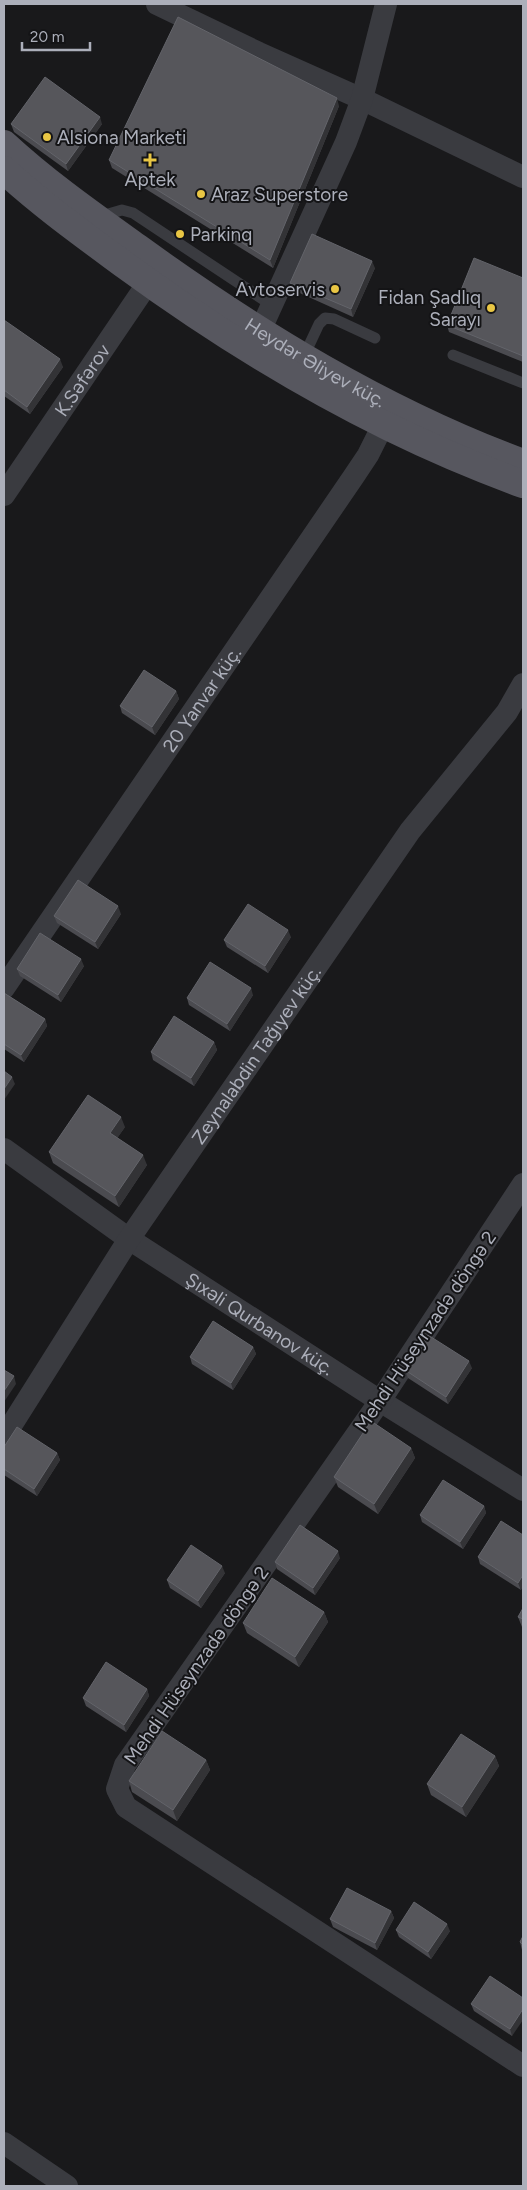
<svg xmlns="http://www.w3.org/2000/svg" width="527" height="2190" font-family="Figtree,sans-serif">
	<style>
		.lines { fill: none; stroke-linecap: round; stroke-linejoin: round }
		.lane { stroke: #3a3b40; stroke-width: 11 }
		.street { stroke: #3a3b40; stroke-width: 22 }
		.primary { stroke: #57575f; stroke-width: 28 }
		.wall { fill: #4b4b50 }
		.shaded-wall { fill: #333336 }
		.building { fill: #56565b; stroke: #63646a }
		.poi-dot { fill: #e9c644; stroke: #141416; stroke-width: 2 }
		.labels { text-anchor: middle; stroke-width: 4; stroke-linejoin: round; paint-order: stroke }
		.poi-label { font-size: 19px; fill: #acafba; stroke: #141416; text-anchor: start }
		.street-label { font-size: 19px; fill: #acafba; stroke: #141416 }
	</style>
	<rect width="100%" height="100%" fill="#19191b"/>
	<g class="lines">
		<g class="lane">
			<path d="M98 217 122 210 133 213 273 306"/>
			<path d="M453 355 523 383"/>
			<path d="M304 356 319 324 325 318 334 319 375 338"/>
		</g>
		<g class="street">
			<path d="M157 4 259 53 362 99 523 177"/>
			<path d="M260 331 346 142 362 99 386 4"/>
			<path id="s1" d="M4 495 158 268"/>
			<path id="s2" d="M4 988 354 476 368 455 391 409"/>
			<path id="s3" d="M4 1149 129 1239 380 1401 523 1490"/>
			<path d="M523 1184 380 1401 125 1765 117 1789 126 1807 523 2066"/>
			<path id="s4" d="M4 1437 129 1239 410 831 507 712 523 684"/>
			<path d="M4 2143 67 2186"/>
		</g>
		<g class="primary">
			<path id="s5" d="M4 144C45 182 92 215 138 248 257 334 385 412 523 463"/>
			<path d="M4 170C42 205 84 235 126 266 248 355 381 433 523 484"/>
		</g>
	</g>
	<g class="wall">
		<path d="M339 106 273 268 112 168 109 160Z"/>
		<path d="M11 124H102L68 171 14 132Z"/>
		<path d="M375 268 353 317 293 290 290 283Z"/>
		<path d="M523 278V362L449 332 447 325Z"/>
		<path d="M4 320 63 367 30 414 4 396Z"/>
		<path d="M176 691 179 699 155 735 122 713 120 706Z"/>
		<path d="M121 914 98 949 57 923 54 916Z"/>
		<path d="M291 937 268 973 227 947 224 940Z"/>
		<path d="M84 966 61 1002 20 976 17 969Z"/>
		<path d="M4 993 45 1019 47 1026 24 1062 4 1049Z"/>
		<path d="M253 995 230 1031 189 1005 187 998Z"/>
		<path d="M214 1042 217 1050 194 1086 153 1060 151 1052Z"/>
		<path d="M125 1127 117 1138 147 1165 119 1207 53 1163 49 1152Z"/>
		<path d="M253 1347 256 1354 233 1390 192 1364 190 1357Z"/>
		<path d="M472 1368 448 1404 408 1378 405 1370Z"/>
		<path d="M4 1447 57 1453 60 1460 37 1496 4 1475Z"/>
		<path d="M411 1448 415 1458 378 1514 338 1487 334 1477Z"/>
		<path d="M484 1506 486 1513 463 1549 422 1522 420 1515Z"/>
		<path d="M501 1521 521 1590 480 1564 478 1557Z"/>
		<path d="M340 1558 315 1595 277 1569 275 1562Z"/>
		<path d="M225 1573 201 1608 170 1588 167 1580Z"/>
		<path d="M523 1608V1628L522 1627 518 1617Z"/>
		<path d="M324 1612 328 1622 299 1667 247 1633 243 1623Z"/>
		<path d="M147 1689 149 1696 126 1732 86 1706 83 1698Z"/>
		<path d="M495 1756 499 1766 466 1817 431 1795 427 1784Z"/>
		<path d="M206 1760 210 1770 177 1821 132 1792 129 1781Z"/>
		<path d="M391 1911 394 1918 377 1950 333 1927 330 1919Z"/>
		<path d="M396 1930 450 1931 431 1959 399 1937Z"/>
		<path d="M523 1936V1950H522L520 1942Z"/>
		<path d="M523 1998 512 2036 474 2011 471 2004Z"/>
	</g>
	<g class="shaded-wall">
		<path d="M337 98 339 106 273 268 270 260Z"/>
		<path d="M100 117 102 124 68 171 66 164Z"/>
		<path d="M372 261 375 268 353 317 351 309Z"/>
		<path d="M60 359 63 367 30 414 27 407Z"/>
		<path d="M176 691 179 699 155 735 152 727Z"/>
		<path d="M118 906 121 914 98 949 95 942Z"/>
		<path d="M288 930 291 937 268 973 265 966Z"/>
		<path d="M81 959 84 966 61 1002 58 995Z"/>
		<path d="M251 988 253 995 230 1031 227 1024Z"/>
		<path d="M45 1019 47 1026 24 1062 21 1055Z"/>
		<path d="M214 1042 217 1050 194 1086 191 1078Z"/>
		<path d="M12 1077 15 1084 4 1100V1089Z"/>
		<path d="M121 1117 125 1127 114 1143 110 1133Z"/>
		<path d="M143 1155 147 1165 119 1207 115 1196Z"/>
		<path d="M253 1347 256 1354 233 1390 231 1383Z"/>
		<path d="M469 1361 472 1368 448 1404 446 1397Z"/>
		<path d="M14 1376 16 1384 4 1402V1391Z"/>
		<path d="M411 1448 415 1458 378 1514 374 1504Z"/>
		<path d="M57 1453 60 1460 37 1496 34 1489Z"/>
		<path d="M484 1506 486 1513 463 1549 460 1542Z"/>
		<path d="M338 1551 340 1558 315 1595 313 1588Z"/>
		<path d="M222 1566 225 1573 201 1608 198 1601Z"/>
		<path d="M523 1575V1587L521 1590 518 1583Z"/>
		<path d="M324 1612 328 1622 299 1667 295 1657Z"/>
		<path d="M147 1689 149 1696 126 1732 124 1725Z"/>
		<path d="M495 1756 499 1766 466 1817 462 1807Z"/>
		<path d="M206 1760 210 1770 177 1821 173 1810Z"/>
		<path d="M391 1911 394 1918 377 1950 375 1943Z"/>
		<path d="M447 1924 450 1931 431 1959 428 1952Z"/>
		<path d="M523 2009V2020L512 2036 510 2029Z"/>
	</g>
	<g class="building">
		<path d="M178 17 337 98 270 260 109 160Z"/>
		<path d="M45 77 100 117 66 164 11 124Z"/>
		<path d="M312 234 372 261 351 309 290 283Z"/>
		<path d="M474 258 523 278V356L447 325Z"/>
		<path d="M4 320 60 359 27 407 4 390Z"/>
		<path d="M144 670 176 691 152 727 120 706Z"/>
		<path d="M78 880 118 906 95 942 54 916Z"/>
		<path d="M248 904 288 930 265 966 224 940Z"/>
		<path d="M40 933 81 959 58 995 17 969Z"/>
		<path d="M210 962 251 988 227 1024 187 998Z"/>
		<path d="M4 993 45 1019 21 1055 4 1044Z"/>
		<path d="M174 1016 214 1042 191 1078 151 1052Z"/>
		<path d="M4 1071 12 1077 4 1089Z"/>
		<path d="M88 1095 121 1117 110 1133 143 1155 115 1196 49 1152Z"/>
		<path d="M213 1321 253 1347 231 1383 190 1357Z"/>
		<path d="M428 1335 469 1361 446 1397 405 1370Z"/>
		<path d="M4 1370 14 1376 4 1391Z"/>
		<path d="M371 1421 411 1448 374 1504 334 1477Z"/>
		<path d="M17 1427 57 1453 34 1489 4 1469V1447Z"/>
		<path d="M443 1480 484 1506 460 1542 420 1515Z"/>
		<path d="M501 1521 523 1535V1575L518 1583 478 1557Z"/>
		<path d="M300 1525 338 1551 313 1588 275 1562Z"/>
		<path d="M191 1545 222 1566 198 1601 167 1580Z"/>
		<path d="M272 1578 324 1612 295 1657 243 1623Z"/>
		<path d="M523 1608V1619L518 1617Z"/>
		<path d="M106 1662 147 1689 124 1725 83 1698Z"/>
		<path d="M162 1731 206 1760 173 1810 129 1781Z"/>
		<path d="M461 1734 495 1756 462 1807 427 1784Z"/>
		<path d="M347 1888 391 1911 375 1943 330 1919Z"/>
		<path d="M414 1902 447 1924 428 1952 396 1930Z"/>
		<path d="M523 1936V1945L520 1942Z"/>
		<path d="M490 1976 523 1998V2009L510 2029 471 2004Z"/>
	</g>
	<g class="poi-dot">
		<circle cx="47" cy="137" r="5"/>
		<path d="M147.5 152.5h5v5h5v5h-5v5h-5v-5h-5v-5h5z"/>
		<circle cx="201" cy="194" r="5"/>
		<circle cx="180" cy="234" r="5"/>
		<circle cx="335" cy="289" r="5"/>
		<circle cx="491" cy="308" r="5"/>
	</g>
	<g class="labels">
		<g class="poi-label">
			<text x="57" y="144">Alsiona Marketi</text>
			<text x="150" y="186" text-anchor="middle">Aptek</text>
			<text x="211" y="201">Araz Superstore</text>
			<text x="190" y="241">Parkinq</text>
			<text x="325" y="296" text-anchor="end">Avtoservis</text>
			<text x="481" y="304" text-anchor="end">Fidan Şadlıq<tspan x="481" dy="22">Sarayı</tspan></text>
		</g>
		<g class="street-label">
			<text dy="7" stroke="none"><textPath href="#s5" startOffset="381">Heydər Əliyev küç.</textPath></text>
			<text dy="7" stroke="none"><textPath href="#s1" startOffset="139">K.Səfərov</textPath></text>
			<text dy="7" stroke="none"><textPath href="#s2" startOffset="350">20 Yanvar küç.</textPath></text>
			<text dy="7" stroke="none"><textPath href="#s4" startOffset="458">Zeynalabdin Tağıyev küç.</textPath></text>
			<text dy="7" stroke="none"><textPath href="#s3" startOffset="310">Şıxəli Qurbanov küç.</textPath></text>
			<text transform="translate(425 1331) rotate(-56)" y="7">Mehdi Hüseynzadə döngə 2</text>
			<text transform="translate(196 1665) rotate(-55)" y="7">Mehdi Hüseynzadə döngə 2</text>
		</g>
	</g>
	<rect width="527" height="2190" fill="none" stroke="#acafba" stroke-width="10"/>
	<path d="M22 42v8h68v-8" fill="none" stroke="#acafba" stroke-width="2.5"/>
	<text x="30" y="42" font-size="15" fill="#acafba" stroke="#141416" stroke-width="4" paint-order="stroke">20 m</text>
</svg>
